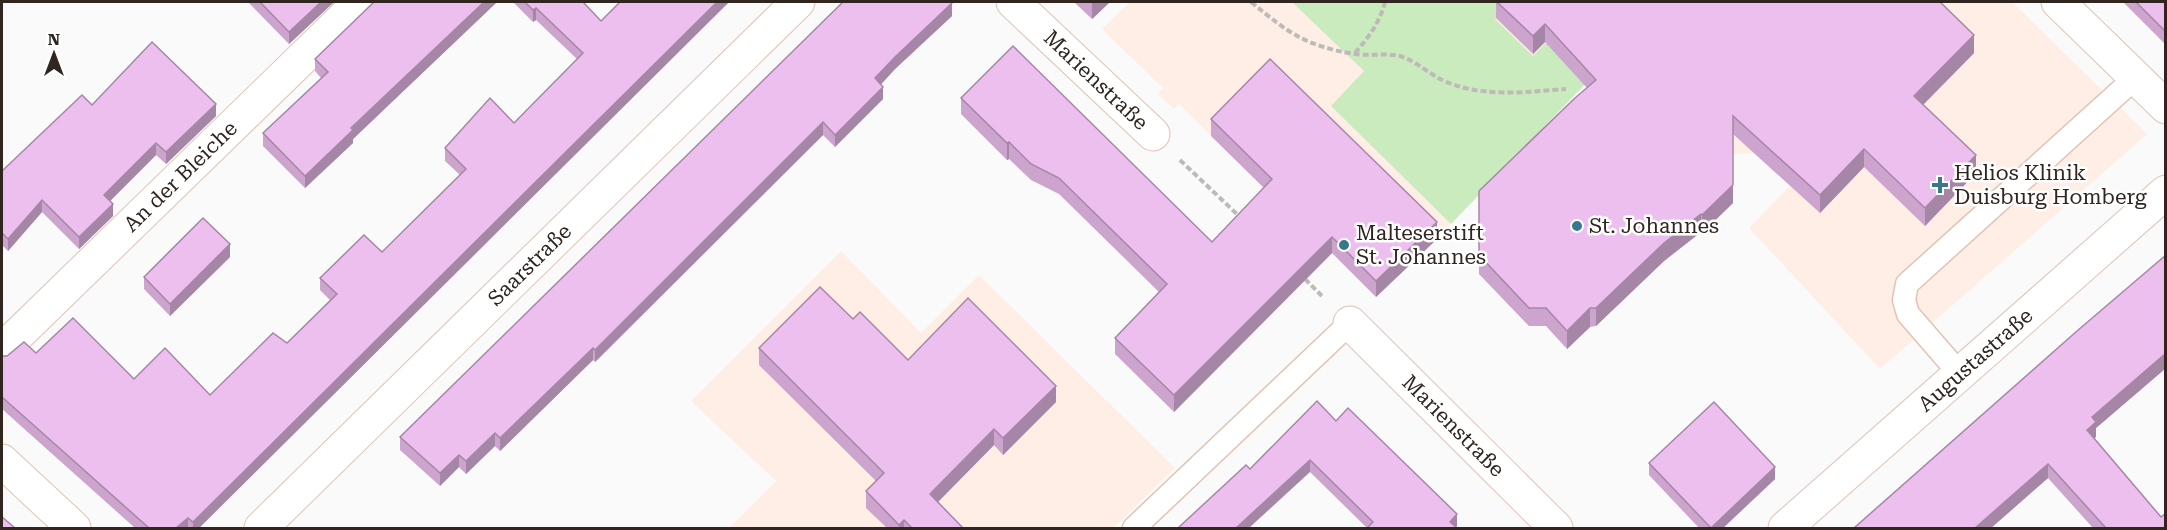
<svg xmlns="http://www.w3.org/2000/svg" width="2167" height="530" font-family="'Roboto Serif',serif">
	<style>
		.built { fill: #feeee6 }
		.green { fill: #caebbd }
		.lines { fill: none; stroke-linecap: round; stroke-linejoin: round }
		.service-casing { stroke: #e1c3b3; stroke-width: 25 }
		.minor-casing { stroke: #e1c3b3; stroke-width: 35 }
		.tertiary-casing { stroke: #e1c3b3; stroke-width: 35 }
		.path { stroke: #bdbab8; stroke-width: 4; stroke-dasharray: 6 3; stroke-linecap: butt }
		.service { stroke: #fff; stroke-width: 22 }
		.minor { stroke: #fff; stroke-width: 33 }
		.tertiary { stroke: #fff; stroke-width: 33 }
		.wall { fill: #cca4ce }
		.shaded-wall { fill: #a686a7 }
		.building { fill: #edbfef; stroke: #a686a7; stroke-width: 1.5 }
		.poi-dot { fill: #39778d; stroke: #fff; stroke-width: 2 }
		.labels { text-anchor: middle; stroke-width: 5; stroke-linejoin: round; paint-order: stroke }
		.street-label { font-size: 21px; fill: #30251f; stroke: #fff }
		.poi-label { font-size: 21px; fill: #30251f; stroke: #fff; text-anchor: start }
	</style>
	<rect width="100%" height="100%" fill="#fafafa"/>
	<g class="built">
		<path d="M1130 2H2012L2147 134 1880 369 1749 228 1790 186 1756 153 1729 154 1591 79 1434 241 1270 76 1211 136 1179 104 1174 109 1158 94 1163 88 1102 29Z"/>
		<path d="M841 251 921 333 979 275 1175 468 1113 528H729L776 481 691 401Z"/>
	</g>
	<path class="green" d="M1292 2H1511L1495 19 1533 56 1570 18 1611 57 1451 224 1331 106 1364 71Z"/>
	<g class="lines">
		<g class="service-casing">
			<g id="service">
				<path d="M1960 374 1908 314 1904 300 1907 284 2135 78"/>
				<path d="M1134 528 1350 323"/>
			</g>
		</g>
		<g class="minor-casing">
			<g id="minor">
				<path id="s1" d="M1013 2 1153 134"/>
				<path d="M2058 2 2166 107"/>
				<path id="s2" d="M1350 323 1556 528"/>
				<path id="s3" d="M2 350 360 2"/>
				<path d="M2 461 74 528"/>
				<path id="s4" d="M261 528 798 2"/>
			</g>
		</g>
		<g class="tertiary-casing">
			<g id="tertiary">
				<path id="s5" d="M1785 528 2166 192"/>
			</g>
		</g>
		<g class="path">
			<path d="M1251 2C1289 33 1305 46 1355 54 1370 56 1386 53 1400 56 1416 61 1429 74 1444 81 1483 98 1525 92 1566 89"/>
			<path d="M1355 53C1369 37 1380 22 1385 2"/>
			<path d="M1180 160 1240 217"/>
			<path d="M1305 279 1322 296"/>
		</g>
		<use href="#service" class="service"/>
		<use href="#minor" class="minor"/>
		<use href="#tertiary" class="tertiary"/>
	</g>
	<g class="wall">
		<path d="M249 2H334L289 44 249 3Z"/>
		<path d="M374 2H497L353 139V143L305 188 263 146V133L321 78 315 71V59Z"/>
		<path d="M513 2H583L601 21 729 2 199 528H135L2 409V356L36 353 134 379 210 395 287 343 330 300 320 290V278L382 252 460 175 445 161V148L514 123 577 59 536 20 533 22Z"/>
		<path d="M952 2V16L895 69 881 84 883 99 835 147 823 135 595 362 593 360 500 451 495 446 466 474 459 467 440 486 400 450V437Z"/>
		<path d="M1074 2H1110L1092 19Z"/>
		<path d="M1496 2H1940L1974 53 1923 105 1976 173 1925 226 1864 167 1820 213 1733 134V203L1702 233 1701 232 1664 261 1596 326 1590 327 1567 349 1546 326H1529L1479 274V191L1587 88 1545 42 1533 54 1496 18Z"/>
		<path d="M2123 2H2166V45Z"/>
		<path d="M961 98 1212 242 1264 188 1211 136V119L1437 239 1376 297 1332 253 1174 412 1115 354V338L1159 292 1059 194 1031 180 1009 159 1007 160 961 114Z"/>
		<path d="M92 105 216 116 166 164 156 155 110 201 113 216 79 249 42 212 8 251 2 245V171Z"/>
		<path d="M2166 255V368L2096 428V437L2094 438 2166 528H2093L2048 478 1991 528Z"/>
		<path d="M230 257 170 316 144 289V277Z"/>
		<path d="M853 319 908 360 1056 402 1003 455 994 445 938 502 963 528H887L866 508V491L876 481 759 365V348Z"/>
		<path d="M1336 421 1457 526 1456 527 1457 528H1367L1310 472 1250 469Z"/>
		<path d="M1649 463 1775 479 1723 528H1699L1649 475Z"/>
	</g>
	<g class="shaded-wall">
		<path d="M321 2H334L289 44V32Z"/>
		<path d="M484 2H497L353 139V143L305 188V176L351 128Z"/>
		<path d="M717 2H729L199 528H193V522Z"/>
		<path d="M946 2H952V16L895 69 875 91V78Z"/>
		<path d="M1094 2H1110L1092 19V3Z"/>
		<path d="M536 8V20L533 22V10Z"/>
		<path d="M1545 24V42L1533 54V36Z"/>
		<path d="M1974 35V53L1914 114V96Z"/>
		<path d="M883 87V99L835 147V135Z"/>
		<path d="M216 104V116L166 164V152Z"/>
		<path d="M823 122V135L595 362V350Z"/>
		<path d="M1009 142V159L1007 160V143Z"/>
		<path d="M156 143V155L104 207V195Z"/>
		<path d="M1864 149V167L1820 213V195Z"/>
		<path d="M1976 155V173L1925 226V208Z"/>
		<path d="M1733 185V203L1702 233V215Z"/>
		<path d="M42 200V212L8 251V239Z"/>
		<path d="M113 204V216L79 249V237Z"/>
		<path d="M1701 214V232L1664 261 1596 326V308L1664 243Z"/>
		<path d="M1437 222V239L1376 297V281Z"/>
		<path d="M1332 237V253L1174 412V395Z"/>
		<path d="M230 244V257L170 316V304Z"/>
		<path d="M1590 308V327L1567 349V331Z"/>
		<path d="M593 348V360L500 451V438Z"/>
		<path d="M2166 353V368L2096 428V437L2087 444V430L2092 417Z"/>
		<path d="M1056 386V402L1003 455V438Z"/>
		<path d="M994 429V445L930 510V494Z"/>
		<path d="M495 433V446L466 474V461Z"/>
		<path d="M459 455V467L440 486V473Z"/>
		<path d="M1310 460V472L1249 528H1236Z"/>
		<path d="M2048 464V478L1991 528H1975Z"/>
		<path d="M1775 467V479L1723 528H1711Z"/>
		<path d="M1457 514V526L1455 528 1450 522Z"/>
		<path d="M188 518V528H176Z"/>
		<path d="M904 520V528H899V525Z"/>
	</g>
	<g class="building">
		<path d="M260 2H321L289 32Z"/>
		<path d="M374 2H484L351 128 353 130 305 176 263 133 328 72 315 59Z"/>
		<path d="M525 2H583L601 21 620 2H717L193 522 188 518 176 528H149L2 397V356H7L24 342 36 353 73 318 134 379 165 348 210 395 273 333 287 343 337 294 320 278 364 235 382 252 466 169 445 148 490 98 514 123 583 53 536 8 533 10Z"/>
		<path d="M843 2H950L952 3 895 57 875 78 883 87 835 135 823 122 595 350 593 348 500 438 495 433 466 461 459 455 440 473 400 437Z"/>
		<path d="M1497 2H1940L1974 35 1914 96 1976 155 1925 208 1864 149 1820 195 1733 116V185L1702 215 1701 214 1664 243 1596 308H1590L1567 331 1546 308H1529L1479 255V191L1575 98 1596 80 1545 24 1533 36Z"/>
		<path d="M2136 2H2166V32Z"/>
		<path d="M152 42 216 104 166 152 156 143 104 195 113 204 79 237 42 200 8 239 2 233V171L82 95 92 105Z"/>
		<path d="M1013 46 1212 242 1272 179 1211 119 1270 59 1437 222 1376 281 1332 237 1174 395 1115 338 1167 284 1059 178 1031 164 1009 142 1007 143 961 98Z"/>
		<path d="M203 218 230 244 170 304 144 277Z"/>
		<path d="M2166 255V353L2092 417 2096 422 2087 430 2161 517 2166 513V528H2106L2048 464 1975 528H1854L2077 331Z"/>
		<path d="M820 287 853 319 860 312 908 360 968 298 1056 386 1003 438 994 429 930 494 963 528H912L904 520 899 525 866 491 884 473 759 348Z"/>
		<path d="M1317 401 1336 421 1348 408 1457 514 1450 522 1457 528H1369L1368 527 1373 522 1310 460 1236 528H1178L1246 465 1250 469Z"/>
		<path d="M1714 402 1775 467 1711 528 1649 463Z"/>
		<path d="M2 517 15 528H2Z"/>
	</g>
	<g class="poi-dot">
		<path d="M1937 176h6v6h6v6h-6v6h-6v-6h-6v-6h6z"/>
		<circle cx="1577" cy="226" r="6"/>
		<circle cx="1344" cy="245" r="6"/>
	</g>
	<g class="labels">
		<g class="street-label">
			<text dy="7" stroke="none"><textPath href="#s1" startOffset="114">Marienstraße</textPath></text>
			<text dy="7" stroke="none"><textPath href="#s3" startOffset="249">An der Bleiche</textPath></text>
			<text dy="7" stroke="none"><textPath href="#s4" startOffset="376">Saarstraße</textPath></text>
			<text dy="7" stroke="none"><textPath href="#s5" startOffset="254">Augustastraße</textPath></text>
			<text dy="7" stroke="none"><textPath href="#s2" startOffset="146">Marienstraße</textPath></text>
		</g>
		<g class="poi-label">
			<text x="1954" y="180">Helios Klinik<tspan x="1954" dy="24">Duisburg Homberg</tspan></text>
			<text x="1589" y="233">St. Johannes</text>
			<text x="1356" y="240">Malteserstift<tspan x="1356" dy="24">St. Johannes</tspan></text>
		</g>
	</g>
	<rect width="2167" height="530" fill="none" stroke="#30251f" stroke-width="6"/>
	<g transform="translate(54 54)" stroke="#ffffff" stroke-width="4.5" paint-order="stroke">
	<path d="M0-4.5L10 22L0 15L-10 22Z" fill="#30251f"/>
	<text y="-9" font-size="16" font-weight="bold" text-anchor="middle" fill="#30251f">N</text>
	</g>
</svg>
